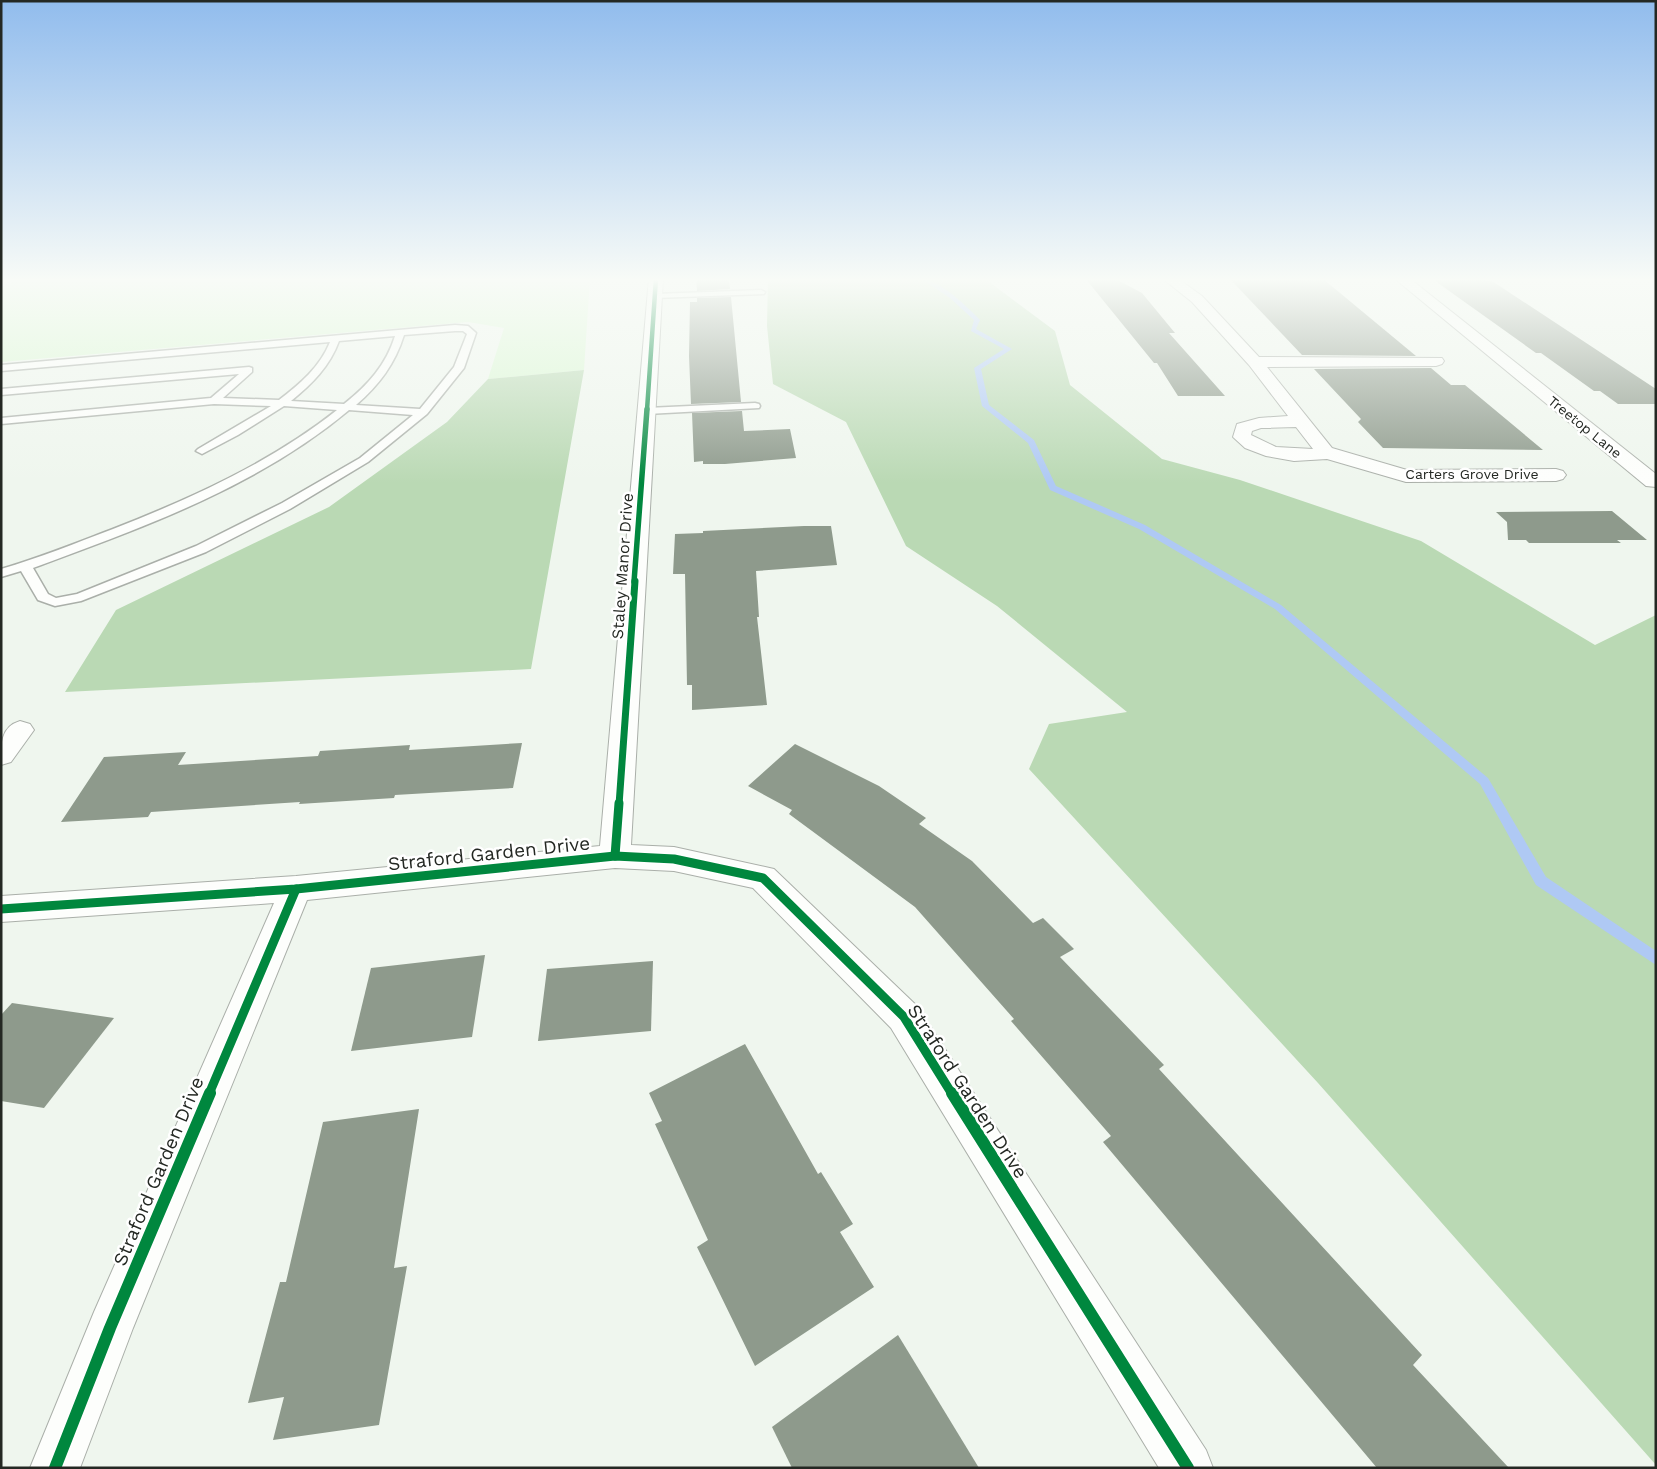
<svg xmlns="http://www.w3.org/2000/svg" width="1657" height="1469" font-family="'Work Sans',sans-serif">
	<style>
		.green { fill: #d9f7d2 }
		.forest { fill: #bad9b4 }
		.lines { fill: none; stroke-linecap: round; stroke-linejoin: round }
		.stream { fill: #afc9f4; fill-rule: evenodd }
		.building { fill: #8e9a8c }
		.lane-casing { stroke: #aaafa9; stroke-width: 3 }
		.street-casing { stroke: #aaafa9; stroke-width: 2 }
		.lane { fill: #fdfefc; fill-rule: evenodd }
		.street { fill: #fdfefc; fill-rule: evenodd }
		.cycleway-far4-casing { stroke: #fff; stroke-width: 6 }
		.cycleway-far3-casing { stroke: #fff; stroke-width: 8 }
		.cycleway-far2-casing { stroke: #fff; stroke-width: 10 }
		.cycleway-far1-casing { stroke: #fff; stroke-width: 12 }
		.cycleway-casing { stroke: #fff; stroke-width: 15 }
		.cycleway-far4 { stroke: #00873e; stroke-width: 4.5 }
		.cycleway-far3 { stroke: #00873e; stroke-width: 5.5 }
		.cycleway-far2 { stroke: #00873e; stroke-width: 7 }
		.cycleway-far1 { stroke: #00873e; stroke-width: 9 }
		.cycleway { stroke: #00873e; stroke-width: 12 }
		.labels { text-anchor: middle; stroke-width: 5; stroke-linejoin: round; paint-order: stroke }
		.far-street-label { font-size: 14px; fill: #242823; stroke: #fff }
		.street-label { font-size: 16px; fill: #242823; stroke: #fff }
		.near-street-label { font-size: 19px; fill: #242823; stroke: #fff }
	</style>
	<rect width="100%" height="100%" fill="#eff6ee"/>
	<path class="green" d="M22 278H590L584 370 488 379 504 328 468 322 1 362V287Z"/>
	<g class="forest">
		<path d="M768 278H984L1055 331 1070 385 1162 459 1240 480 1421 541 1595 645 1656 615V1465L1318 1083 1029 769 1049 724 1127 712 997 606 906 546 846 422 773 384 767 326Z"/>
		<path d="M584 370 531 669 65 692 116 610 329 507 447 422 488 379Z"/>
	</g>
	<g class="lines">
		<path class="stream" d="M920 278C936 277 969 308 980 320L976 329 1012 349 981 369 989 405 1034 440 1056 486 1145 525 1281 605 1488 778 1546 877 1656 951V965L1536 885 1480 784 1275 609 1139 529 1050 490 1028 443 982 406 974 368 1004 349 971 331 974 320 950 298Z"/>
	</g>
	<g class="building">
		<path d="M696 278H729L730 289 697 291Z"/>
		<path d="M1085 278H1114L1142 293 1175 333H1169L1225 396H1178L1157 363H1154Z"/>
		<path d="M1229 278H1322L1416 356 1302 355Z"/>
		<path d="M1431 278H1483L1487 281H1492L1656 389V404H1618L1600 391H1594L1541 353H1536Z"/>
		<path d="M731 297 741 402 691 404 689 356 690 302H697V298Z"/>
		<path d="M1431 368 1451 385H1465L1543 450 1383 448 1358 422 1361 419 1314 369Z"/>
		<path d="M742 411 744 431 790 429 796 458 725 464H703V461L694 462 692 413Z"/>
		<path d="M1612 511 1647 540H1617L1621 543H1529L1526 540H1508L1507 522 1496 512Z"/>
		<path d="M804 526H831L837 565 756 571 759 617H757L767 705 692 710V685H687L685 574H673L675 534 703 533V531Z"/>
		<path d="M522 743 513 788 395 795 394 798 299 804 300 802 151 812 148 817 61 822 104 757 186 752 178 765 318 756 320 751 410 745 409 750Z"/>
		<path d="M795 744 879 786 926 818 919 824 972 861 1033 923 1043 918 1074 949 1060 957 1164 1065 1159 1069 1422 1355 1413 1365 1509 1468H1377L1103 1142 1111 1136 1011 1021 1014 1019 915 907 789 814 792 810 748 786Z"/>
		<path d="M485 955 472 1037 351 1051 371 968Z"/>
		<path d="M653 961 651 1031 538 1041 547 969Z"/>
		<path d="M12 1003 114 1018 44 1108 1 1101V1015Z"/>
		<path d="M745 1044 818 1174 821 1172 853 1224 840 1232 874 1287 755 1366 697 1247 708 1240 655 1124 662 1121 649 1093Z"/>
		<path d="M419 1109 394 1268 407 1266 379 1425 273 1440 284 1397 248 1403 280 1282H286L323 1122Z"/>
		<path d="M898 1335 979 1468H792L772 1427Z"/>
	</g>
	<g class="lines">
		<g class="lane-casing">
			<g id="lane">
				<path d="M761 290 765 292 764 294 655 298 651 296 655 294Z"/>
				<path d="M455 325 468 326 476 333 464 368 427 414 368 462 290 509 206 552 81 601 55 606 38 600 21 571 1 577V569C39 558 76 543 113 529 192 498 270 463 337 410L284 406 238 435 202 454 196 451 198 449 271 406 214 404 1 424V418L211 398 239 374 1 395V389L249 367 252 368V372L223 398 279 400C300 384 320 367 330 342L1 371V365ZM455 331H463L467 334 454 367 420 409 356 405C379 385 395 364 404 335ZM395 336C386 365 368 385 344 404L291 401C312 384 330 366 339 341ZM349 410 413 415 360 458 282 503 196 546 77 594 56 598 48 594 33 568C144 527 257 487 349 410Z"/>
				<path d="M755 403 759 404 760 406 759 408 647 414 642 411 647 408Z"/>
			</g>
		</g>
		<g class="street-casing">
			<g id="street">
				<path d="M649 278H663L631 845 674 847 774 869 917 1006 1206 1450 1213 1468H1159L891 1028 753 888 674 871 615 868 307 900 133 1328 80 1468H30L94 1312 274 903 1 922V896L296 876 600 846Z"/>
				<path d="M1162 278H1177L1202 296 1259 357 1442 358 1444 361 1442 364 1436 366 1267 367 1332 448 1407 470 1556 469 1563 471 1566 475 1563 479 1556 481 1406 482 1327 459 1294 461 1266 456 1245 448 1233 437 1237 424 1259 418 1288 416 1249 365 1192 302ZM1296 427 1313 449 1276 447 1251 435 1252 431 1261 428Z"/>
				<path d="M1394 278H1409L1656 474V487L1646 486Z"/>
				<path d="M20 721 30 724 34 730 11 762 1 765C1 745 0 727 20 721Z"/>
			</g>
		</g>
		<use href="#lane" class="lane"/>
		<use href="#street" class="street"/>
		<g class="cycleway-far4-casing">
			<path id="cycleway-far4" d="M647 410 656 278"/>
		</g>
		<g class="cycleway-far3-casing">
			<path id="cycleway-far3" d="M634 582 647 409"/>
		</g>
		<g class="cycleway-far2-casing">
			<path id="cycleway-far2" d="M619 805 635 581"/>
		</g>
		<g class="cycleway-far1-casing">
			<g id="cycleway-far1">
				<path d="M615 856 619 803"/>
				<path d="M1 909 296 889 615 856 674 859 763 878 904 1017 952 1094"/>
				<path d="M209 1094 296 889"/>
			</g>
		</g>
		<g class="cycleway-casing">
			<g id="cycleway">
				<path d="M952 1093 1188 1468"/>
				<path d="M55 1468 110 1328 210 1093"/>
			</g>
		</g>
		<use href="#cycleway-far4" class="cycleway-far4"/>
		<use href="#cycleway-far3" class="cycleway-far3"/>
		<use href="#cycleway-far2" class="cycleway-far2"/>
		<use href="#cycleway-far1" class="cycleway-far1"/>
		<use href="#cycleway" class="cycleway"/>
	</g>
	<linearGradient id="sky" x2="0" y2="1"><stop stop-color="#91bced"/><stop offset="0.58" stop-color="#f8fbf7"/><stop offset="1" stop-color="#f8fbf7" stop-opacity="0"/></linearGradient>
	<rect width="1657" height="483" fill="url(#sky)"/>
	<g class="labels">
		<g class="far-street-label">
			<text transform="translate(1585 427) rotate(39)" y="5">Treetop Lane</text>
			<text x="1472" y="479">Carters Grove Drive</text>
		</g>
		<g class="street-label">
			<text transform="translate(622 566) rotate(-86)" y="6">Staley Manor Drive</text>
		</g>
		<g class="near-street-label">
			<text transform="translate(489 853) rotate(-6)" y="7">Straford Garden Drive</text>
			<text transform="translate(968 1091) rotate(57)" y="7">Straford Garden Drive</text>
			<text transform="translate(158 1171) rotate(-67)" y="7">Straford Garden Drive</text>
		</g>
	</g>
	<rect width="1657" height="1469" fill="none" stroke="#242823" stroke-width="5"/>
</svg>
